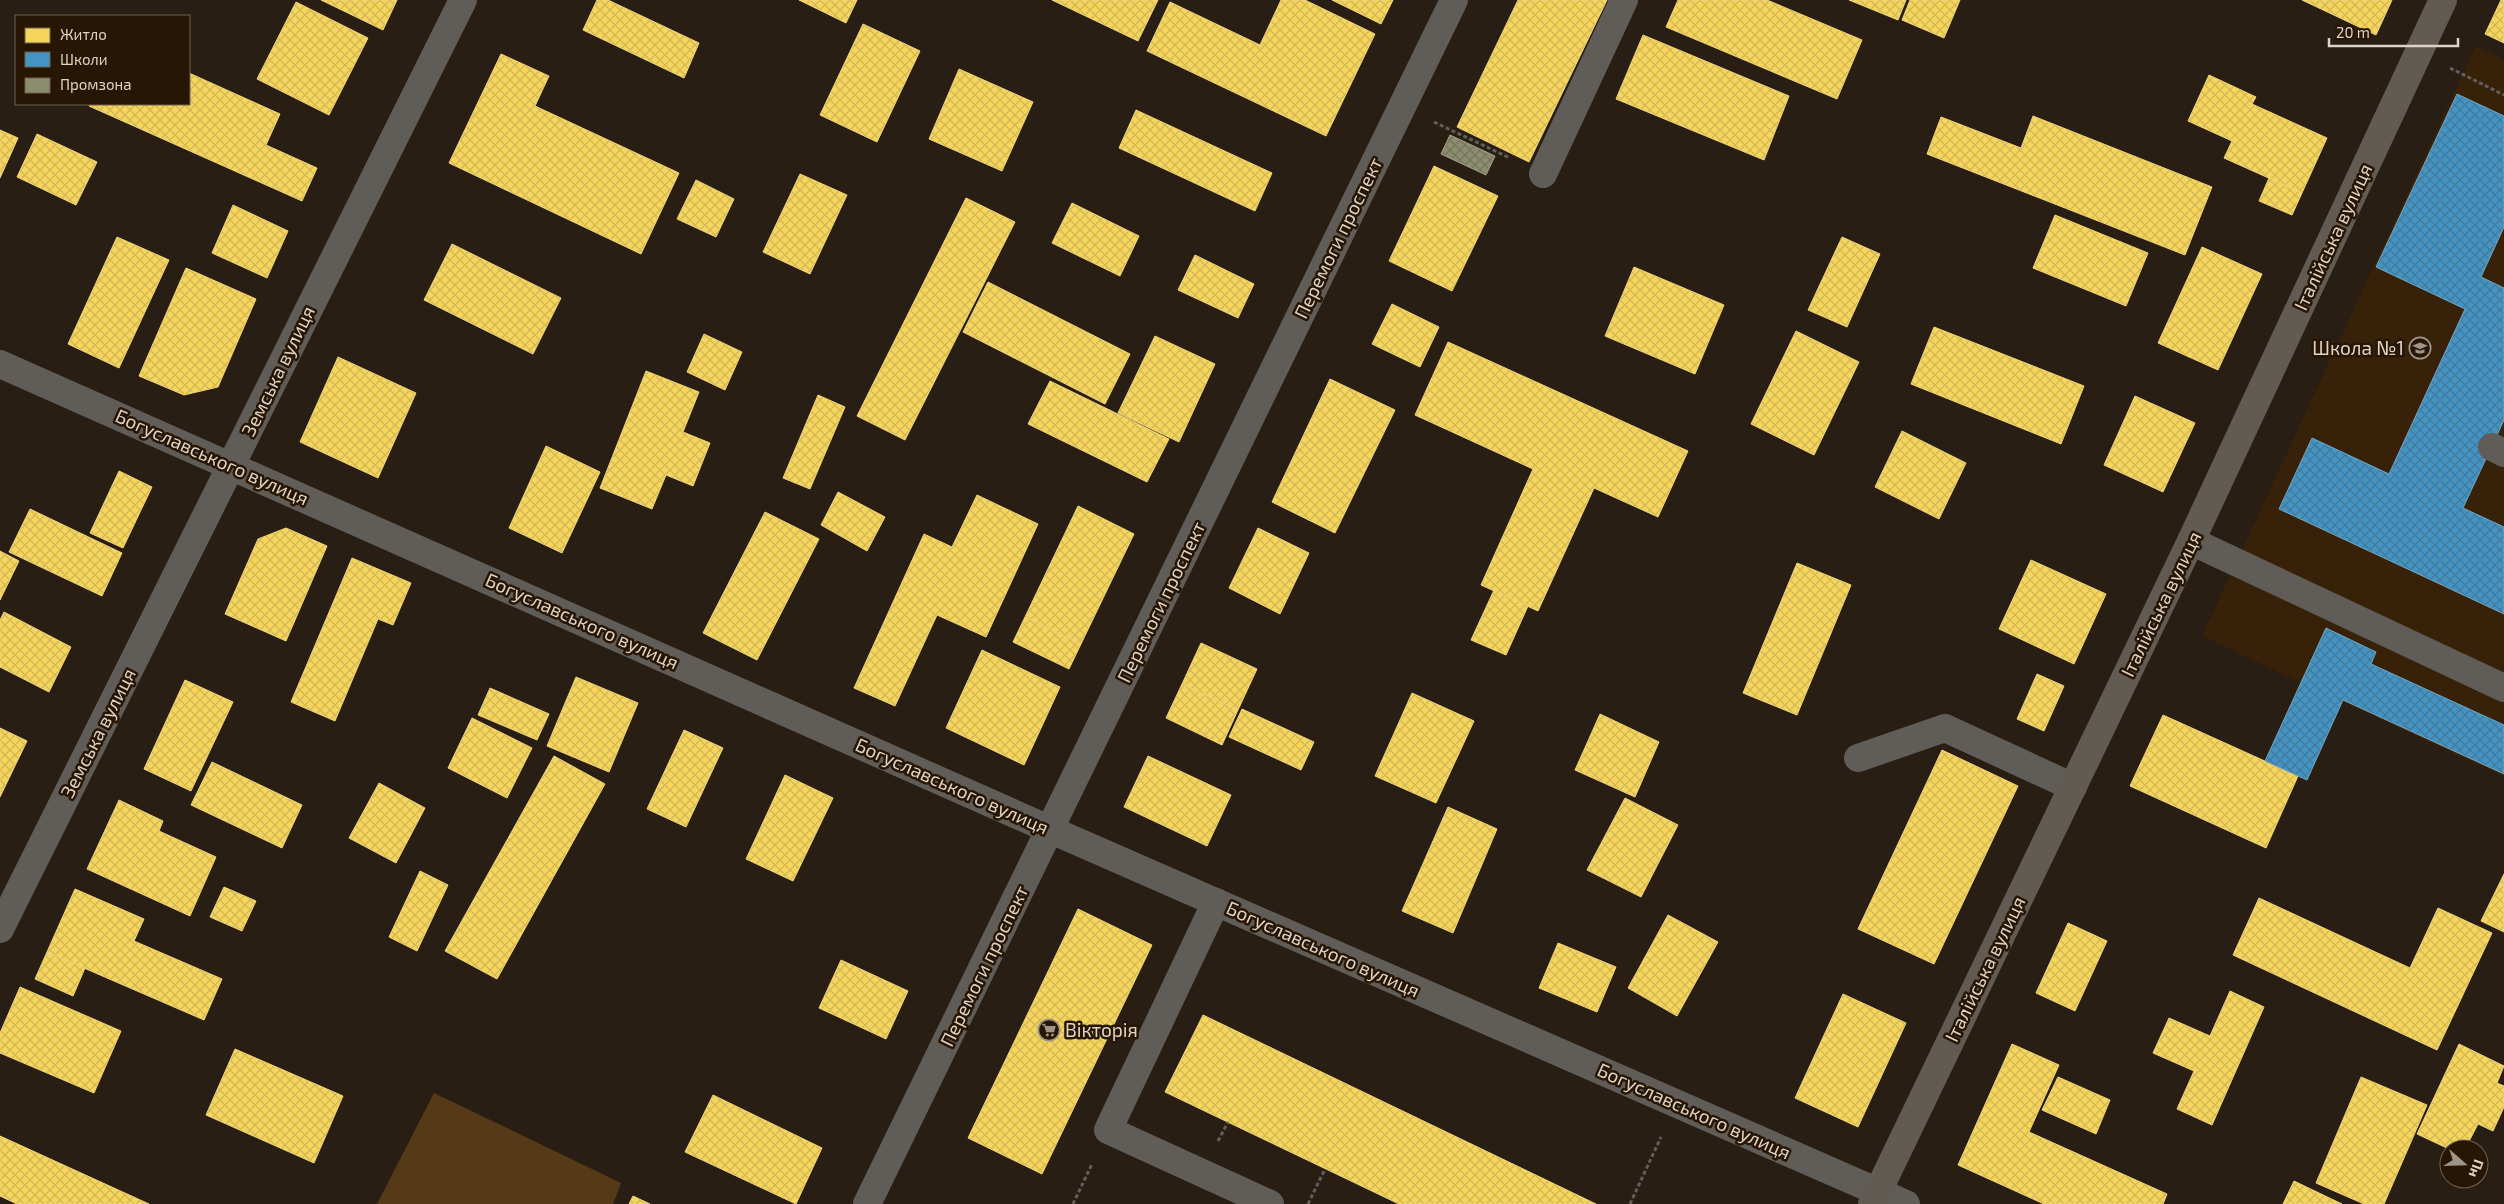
<svg xmlns="http://www.w3.org/2000/svg" width="2504" height="1204" font-family="'Exo 2',sans-serif">
	<style>
		.built { fill: #372209 }
		.grass { fill: #563a18 }
		.homes { fill: url(#homes-cross-hatch); stroke: #efd47c }
		.schools { fill: url(#schools-cross-hatch); stroke: #72a6c4 }
		.industry { fill: url(#industry-cross-hatch); stroke: #a5a189 }
		.lines { fill: none; stroke-linecap: round; stroke-linejoin: round }
		.path { stroke: #635e59; stroke-width: 3; stroke-dasharray: 4 2.5; stroke-linecap: butt }
		.minor { stroke: #605c57; stroke-width: 28 }
		.major { stroke: #625b54; stroke-width: 28 }
		.labels { text-anchor: middle; stroke-width: 5; stroke-linejoin: round; paint-order: stroke }
		.street-label { font-size: 19px; fill: #dfd3c7; stroke: #271603 }
		.poi-label { font-size: 19px; fill: #dfd3c7; stroke: #271603; text-anchor: end }
	</style>
	<defs>
		<pattern id="homes-cross-hatch" width="8" height="8" patternUnits="userSpaceOnUse" patternTransform="scale(1.25)"><rect width="8" height="8" fill="#f6d55c"/><path d="M0 0l8 8M0 8l8-8" fill="none" stroke="#d2b756"/></pattern>
		<pattern id="schools-cross-hatch" width="8" height="8" patternUnits="userSpaceOnUse" patternTransform="scale(1.25)"><rect width="8" height="8" fill="#4393c3"/><path d="M0 0l8 8M0 8l8-8" fill="none" stroke="#437a9a"/></pattern>
		<pattern id="industry-cross-hatch" width="8" height="8" patternUnits="userSpaceOnUse" patternTransform="scale(1.25)"><rect width="8" height="8" fill="#8c8c6e"/><path d="M0 0l8 8M0 8l8-8" fill="none" stroke="#76755f"/></pattern>
	</defs>
	<rect width="100%" height="100%" fill="#281e13"/>
	<path class="built" d="M2476 46 2504 59V777L2202 636Z"/>
	<path class="grass" d="M434 1093 621 1183 613 1204H377Z"/>
	<g class="homes">
		<path d="M321 0H397L383 30Z"/>
		<path d="M597 0H608L699 43 684 78 583 30Z"/>
		<path d="M799 0H857L846 23Z"/>
		<path d="M1052 0H1158L1138 41Z"/>
		<path d="M1281 0H1305L1375 34 1326 136 1147 51 1170 2 1260 45Z"/>
		<path d="M1332 0H1393L1381 24Z"/>
		<path d="M1518 0H1607L1529 162 1457 127Z"/>
		<path d="M1678 0H1767L1862 40 1837 99 1666 27Z"/>
		<path d="M1849 0H1906L1898 20Z"/>
		<path d="M1910 0H1960L1944 38 1902 20Z"/>
		<path d="M2302 0H2392L2376 35Z"/>
		<path d="M2501 0H2504V43L2485 34Z"/>
		<path d="M296 2 368 38 329 115 257 79Z"/>
		<path d="M863 24 920 51 877 142 820 115Z"/>
		<path d="M1643 35 1789 96 1764 160 1616 99Z"/>
		<path d="M501 54 549 76 535 106 679 173 641 254 449 163Z"/>
		<path d="M959 69 1033 102 1002 171 929 139Z"/>
		<path d="M189 73 280 114 266 145 317 168 302 201 89 106 90 104H189Z"/>
		<path d="M2209 75 2256 97 2252 104 2327 138 2302 193 2224 158 2232 141 2188 121Z"/>
		<path d="M1136 110 1272 173 1255 211 1119 148Z"/>
		<path d="M2033 116 2212 187 2185 255 1927 154 1941 117 2021 148Z"/>
		<path d="M0 130 18 138 0 178Z"/>
		<path d="M37 134 97 162 76 205 17 177Z"/>
		<path d="M1434 166 1498 196 1452 291 1389 261Z"/>
		<path d="M800 174 847 195 810 274 763 252Z"/>
		<path d="M2269 178 2302 193 2292 215 2259 201Z"/>
		<path d="M696 180 734 199 716 237 677 219Z"/>
		<path d="M966 198 1015 222 905 440 857 416Z"/>
		<path d="M1072 203 1139 236 1120 276 1052 243Z"/>
		<path d="M233 205 288 231 267 278 212 253Z"/>
		<path d="M2055 215 2148 253 2126 306 2033 268Z"/>
		<path d="M117 237 169 260 119 368 68 344Z"/>
		<path d="M1842 237 1880 254 1847 327 1808 310Z"/>
		<path d="M452 244 561 298 533 354 424 300Z"/>
		<path d="M2202 247 2262 274 2218 370 2158 343Z"/>
		<path d="M1195 255 1254 284 1238 318 1178 290Z"/>
		<path d="M1634 267 1724 305 1695 374 1605 336Z"/>
		<path d="M186 268 256 299 218 387 184 395 139 376Z"/>
		<path d="M988 282 1130 354 1105 404 963 332Z"/>
		<path d="M1392 304 1439 327 1420 367 1372 344Z"/>
		<path d="M1934 327 2084 386 2061 444 1911 384Z"/>
		<path d="M1796 331 1859 362 1814 455 1751 424Z"/>
		<path d="M704 334 742 352 725 390 687 372Z"/>
		<path d="M1155 336 1215 364 1179 442 1118 413Z"/>
		<path d="M1448 342 1688 451 1658 517 1594 488 1538 611 1481 585 1533 469 1415 415Z"/>
		<path d="M338 357 416 393 378 478 300 442Z"/>
		<path d="M646 371 699 392 683 432 710 443 693 486 666 475 652 509 600 488Z"/>
		<path d="M1330 379 1395 410 1335 533 1272 502Z"/>
		<path d="M1050 381 1169 439 1147 482 1028 424Z"/>
		<path d="M818 395 845 407 810 489 783 478Z"/>
		<path d="M2135 396 2195 423 2163 492 2104 465Z"/>
		<path d="M1902 431 1966 463 1939 519 1875 487Z"/>
		<path d="M546 446 600 472 562 553 509 528Z"/>
		<path d="M119 471 152 487 123 548 90 533Z"/>
		<path d="M838 492 885 517 867 551 821 525Z"/>
		<path d="M977 495 1038 524 986 637 937 615 895 706 854 688 924 534 952 547Z"/>
		<path d="M1078 506 1134 534 1081 644 1025 617Z"/>
		<path d="M30 509 122 553 102 596 9 552Z"/>
		<path d="M765 512 819 539 757 660 703 633Z"/>
		<path d="M286 528 327 546 286 641 225 614 258 539Z"/>
		<path d="M1258 528 1309 553 1280 614 1229 588Z"/>
		<path d="M0 551 19 561 0 600Z"/>
		<path d="M352 558 411 583 393 625 378 619 335 721 291 702Z"/>
		<path d="M2031 560 2106 594 2074 664 1999 629Z"/>
		<path d="M1797 563 1851 585 1797 715 1743 693Z"/>
		<path d="M1494 590 1528 606 1506 655 1471 640Z"/>
		<path d="M4 612 71 647 49 692 0 667V620Z"/>
		<path d="M1025 617 1081 644 1069 669 1013 642Z"/>
		<path d="M1201 643 1257 669 1238 710 1182 684Z"/>
		<path d="M982 650 1060 687 1024 765 946 728Z"/>
		<path d="M2037 674 2064 686 2044 731 2017 719Z"/>
		<path d="M576 677 638 703 609 772 547 746Z"/>
		<path d="M185 680 233 702 191 791 144 769Z"/>
		<path d="M1182 684 1238 710 1222 745 1166 718Z"/>
		<path d="M490 688 549 714 537 740 478 715Z"/>
		<path d="M1412 693 1474 721 1436 803 1375 776Z"/>
		<path d="M1242 709 1314 742 1301 770 1229 737Z"/>
		<path d="M1600 714 1659 742 1635 797 1575 770Z"/>
		<path d="M2163 715 2298 776 2266 848 2130 786Z"/>
		<path d="M472 718 532 748 507 798 448 768Z"/>
		<path d="M0 728 27 741 0 797Z"/>
		<path d="M684 730 723 748 686 827 647 809Z"/>
		<path d="M1942 750 2018 786 1934 964 1858 929Z"/>
		<path d="M554 756 605 784 497 979 445 951Z"/>
		<path d="M1148 756 1231 795 1207 846 1124 807Z"/>
		<path d="M212 762 302 805 282 848 191 805Z"/>
		<path d="M785 775 833 798 793 881 746 859Z"/>
		<path d="M379 783 425 808 396 863 349 838Z"/>
		<path d="M1625 798 1678 825 1641 897 1587 870Z"/>
		<path d="M119 800 163 821 159 831 216 857 190 916 87 869Z"/>
		<path d="M1448 807 1497 829 1453 933 1402 911Z"/>
		<path d="M420 871 448 885 417 951 389 937Z"/>
		<path d="M2504 874V932L2481 921Z"/>
		<path d="M224 887 256 901 242 931 210 917Z"/>
		<path d="M75 889 144 919 134 941 222 979 204 1020 47 952Z"/>
		<path d="M2259 898 2410 968 2438 908 2492 933 2437 1050 2233 955Z"/>
		<path d="M1078 909 1152 945 1042 1174 968 1138Z"/>
		<path d="M1668 915 1718 942 1677 1016 1628 988Z"/>
		<path d="M2068 923 2107 941 2075 1011 2036 993Z"/>
		<path d="M1558 943 1616 967 1597 1012 1539 988Z"/>
		<path d="M47 952 85 968 73 996 35 979Z"/>
		<path d="M841 960 908 991 886 1039 819 1008Z"/>
		<path d="M20 987 121 1031 94 1093 0 1053V1033Z"/>
		<path d="M2230 991 2264 1007 2212 1125 2177 1109 2194 1071 2153 1053 2169 1018 2210 1036Z"/>
		<path d="M1843 994 1906 1023 1858 1127 1795 1098Z"/>
		<path d="M1203 1015 1596 1204H1399L1165 1092Z"/>
		<path d="M2012 1044 2059 1065 2029 1132 2167 1194 2163 1204H2044L1958 1165Z"/>
		<path d="M2459 1044 2504 1066 2497 1083 2504 1086V1107L2493 1131 2478 1124 2465 1149H2449L2417 1134Z"/>
		<path d="M235 1049 343 1096 314 1163 206 1115Z"/>
		<path d="M2058 1077 2110 1100 2096 1134 2042 1110Z"/>
		<path d="M2361 1077 2427 1105 2384 1204H2364L2316 1183Z"/>
		<path d="M713 1095 822 1148 796 1204 685 1152Z"/>
		<path d="M0 1136 149 1204H17L0 1196Z"/>
		<path d="M2294 1181 2342 1204H2283Z"/>
		<path d="M633 1196 650 1204H629Z"/>
	</g>
	<g class="schools">
		<path d="M2457 94 2504 116V227L2481 277 2504 288V420L2463 508 2504 527V614L2279 509 2312 438 2389 474 2465 309 2376 267Z"/>
		<path d="M2326 628 2376 652 2371 664 2504 725V774L2343 700 2307 780 2265 761Z"/>
	</g>
	<path class="industry" d="M1450 135 1495 156 1486 175 1441 154Z"/>
	<g class="lines">
		<g class="path">
			<path d="M2450 68 2504 95"/>
			<path d="M1434 122 1510 158"/>
			<path d="M1218 1141 1228 1122"/>
			<path d="M1073 1204 1092 1164"/>
			<path d="M1308 1204 1325 1169"/>
			<path d="M1630 1204 1661 1137"/>
		</g>
		<g class="minor">
			<path d="M1543 174 1624 0"/>
			<path d="M0 364 1051 830 1906 1204"/>
			<path d="M2492 447 2504 453"/>
			<path d="M2191 541 2504 688"/>
			<path d="M1858 758 1945 728 2073 787"/>
			<path d="M1216 902 1108 1130 1270 1204"/>
			<path d="M0 929 463 0"/>
			<path d="M867 1204 1454 0"/>
		</g>
		<path class="major" d="M1872 1204 2191 541 2443 0"/>
	</g>
	<defs>
		<g id="school-ring" transform="scale(1.125)"><circle r="9.5" fill="#271603" stroke="#9f9488" stroke-width="1.5"/><path d="M0-5L7-2L0 1L-7-2ZM-4 1L0 2.5L4 1V4Q0 6-4 4Z" fill="#9f9488"/></g>
		<g id="supermarket-ring" transform="scale(1.125)"><circle r="9.5" fill="#271603" stroke="#9f9488" stroke-width="1.5"/><path d="M-6-5.5h2.5l.6 2H6L4.5 2H-2.5L-4.4-4H-6ZM-1.5 3.2a1.3 1.3 0 1 0 .1 0ZM3 3.2a1.3 1.3 0 1 0 .1 0Z" fill="#9f9488"/></g>
	</defs>
	<g fill-rule="evenodd">
		<use href="#school-ring" x="2420" y="348"/>
		<use href="#supermarket-ring" x="1049" y="1030"/>
	</g>
	<g class="labels">
		<g class="street-label">
			<text transform="translate(2333 237) rotate(-65)" y="7">Італійська вулиця</text>
			<text transform="translate(1338 238) rotate(-64)" y="7">Перемоги проспект</text>
			<text transform="translate(278 371) rotate(-64)" y="7">Земська вулиця</text>
			<text transform="translate(212 457) rotate(24)" y="7">Богуславського вулиця</text>
			<text transform="translate(1161 602) rotate(-64)" y="7">Перемоги проспект</text>
			<text transform="translate(2161 604) rotate(-64)" y="7">Італійська вулиця</text>
			<text transform="translate(582 621) rotate(24)" y="7">Богуславського вулиця</text>
			<text transform="translate(98 733) rotate(-63)" y="7">Земська вулиця</text>
			<text transform="translate(952 786) rotate(24)" y="7">Богуславського вулиця</text>
			<text transform="translate(1323 949) rotate(24)" y="7">Богуславського вулиця</text>
			<text transform="translate(984 966) rotate(-64)" y="7">Перемоги проспект</text>
			<text transform="translate(1985 969) rotate(-64)" y="7">Італійська вулиця</text>
			<text transform="translate(1694 1111) rotate(24)" y="7">Богуславського вулиця</text>
		</g>
		<g class="poi-label">
			<text x="2404" y="355">Школа №1</text>
			<text x="1065" y="1037" text-anchor="start">Вікторія</text>
		</g>
	</g>
	<rect x="15" y="15" width="175" height="90" fill="#271603" stroke="#716251"/>
	<rect x="25" y="28" width="25" height="15" fill="#f6d55c" stroke="#716251"/>
	<text x="60" y="40" font-size="15" fill="#dfd3c7">Житло</text>
	<rect x="25" y="52" width="25" height="15" fill="#4393c3" stroke="#716251"/>
	<text x="60" y="65" font-size="15" fill="#dfd3c7">Школи</text>
	<rect x="25" y="78" width="25" height="15" fill="#8c8c6e" stroke="#716251"/>
	<text x="60" y="90" font-size="15" fill="#dfd3c7">Промзона</text>
	<g transform="translate(2464 1164) rotate(110)"><circle r="24" fill="#271603" stroke="#716251"/>
	<path d="M0-4L9 19L0 12L-9 19Z" fill="#9f9488"/>
	<text y="-8" font-size="14" font-weight="bold" text-anchor="middle" fill="#dfd3c7">Пн</text>
	</g>
	<path d="M2329 38v8h129v-8" fill="none" stroke="#dfd3c7" stroke-width="2.5"/>
	<text x="2336" y="38" font-size="15" fill="#dfd3c7" stroke="#271603" stroke-width="4" paint-order="stroke">20 m</text>
</svg>
